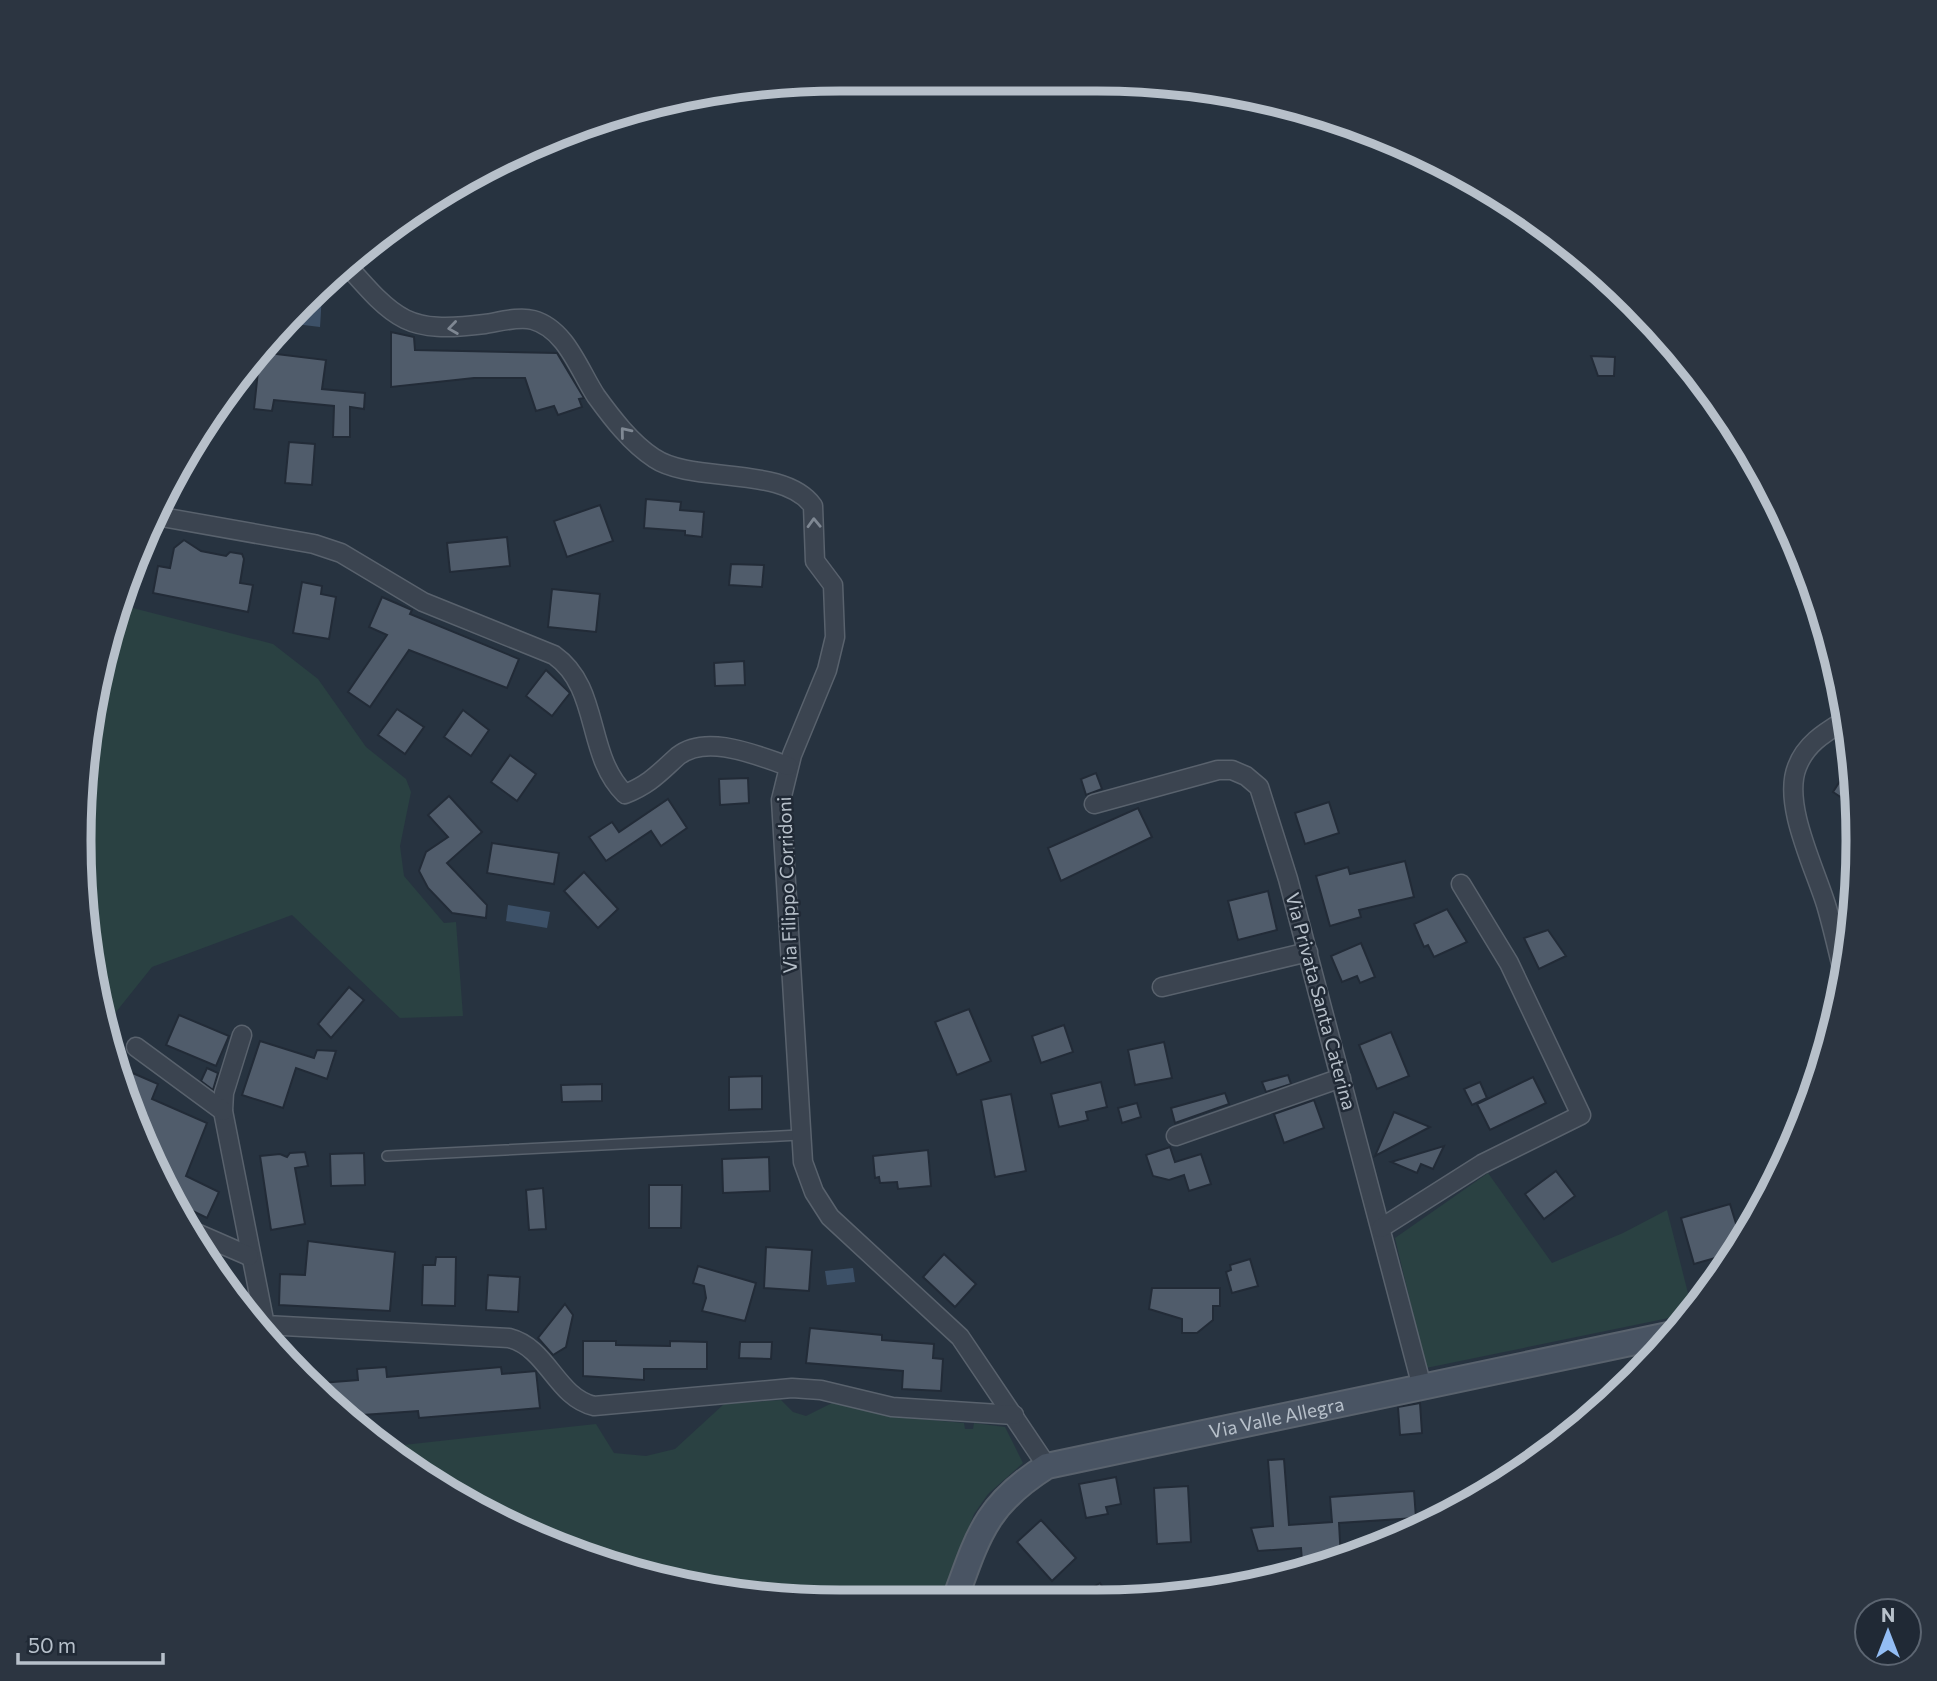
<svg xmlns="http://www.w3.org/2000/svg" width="1937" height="1681" font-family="Commissioner,sans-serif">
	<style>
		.green { fill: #2a4142 }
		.water { fill: #3d5168 }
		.building { fill: #505c6b; stroke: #222b37; stroke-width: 2 }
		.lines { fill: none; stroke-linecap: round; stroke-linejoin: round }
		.service-casing { stroke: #59626d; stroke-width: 12 }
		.minor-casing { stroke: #59626d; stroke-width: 21 }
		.secondary-casing { stroke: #59626d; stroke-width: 28 }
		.service { stroke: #3b4450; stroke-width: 9 }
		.minor { stroke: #3b4450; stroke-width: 18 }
		.secondary { stroke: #495463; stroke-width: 24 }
		.oneway { stroke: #7f8893 }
		.labels { text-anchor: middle; stroke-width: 5; stroke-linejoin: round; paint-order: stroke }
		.street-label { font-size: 19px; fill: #b7c0ca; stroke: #202935 }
		.rim { fill: none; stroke: #b7c0ca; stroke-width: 9 }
	</style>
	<rect width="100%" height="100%" fill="#273340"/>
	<g class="green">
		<path d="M129 607 273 644 318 679 366 747 406 779 411 792 400 846 404 876 444 923 456 922 463 1016 400 1018 292 915 152 967 116 1012 104 1011 80 891 85 741 112 640H119Z"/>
		<path d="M1488 1173 1552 1263 1623 1233 1667 1210 1693 1313 1426 1368 1395 1238Z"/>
		<path d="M781 1400 793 1412 806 1416 832 1403 898 1417 964 1423 965 1429H973L974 1423 1005 1427 1023 1463 988 1494 974 1514 940 1602H840L692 1588 549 1544 418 1474 385 1447 596 1424 614 1453 646 1456 675 1449 724 1404Z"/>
	</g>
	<g class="water">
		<path d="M314 294H322L320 327 287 323Z"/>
		<path d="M508 905 550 912 547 928 506 921Z"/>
		<path d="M853 1268 855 1282 827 1285 825 1271Z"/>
	</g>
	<g class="building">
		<path d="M391 332 414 337 415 350 557 353 584 398 579 399 582 407 558 415 554 406 536 411 525 378H474L391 387Z"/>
		<path d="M260 352 326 360 322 389 365 393 364 409 350 407V437H333L334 406 274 400 272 411 254 409Z"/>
		<path d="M1591 356 1615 357 1614 376H1598Z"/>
		<path d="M289 442 315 444 312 485 285 483Z"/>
		<path d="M646 499 681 502 680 510 704 512 702 537 685 535V531L644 528Z"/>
		<path d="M600 505 613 541 567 557 554 521Z"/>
		<path d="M507 537 510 566 450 572 447 543Z"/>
		<path d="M184 540 201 551 226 556 230 552 242 554 244 559 240 583 253 585 248 612 153 593 158 566 170 568 174 548Z"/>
		<path d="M731 564 764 565 762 587 729 585Z"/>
		<path d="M302 582 322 586 321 594 336 597 329 639 293 633Z"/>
		<path d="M552 589 600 594 596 632 548 627Z"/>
		<path d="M382 597 412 610 410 614 519 659 507 688 409 650 370 707 348 692 387 635 369 627Z"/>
		<path d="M744 661 745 685 715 686 714 663Z"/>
		<path d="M546 670 570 693 552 716 526 696Z"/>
		<path d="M397 709 424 727 405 754 378 735Z"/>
		<path d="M463 710 489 730 471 756 444 737Z"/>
		<path d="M510 755 536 774 517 801 491 782Z"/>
		<path d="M1852 762 1854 799V806L1833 792Z"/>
		<path d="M1096 773 1102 789 1086 795 1081 779Z"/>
		<path d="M748 778 749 803 720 805 719 779Z"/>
		<path d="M449 796 482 832 447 863 487 905 486 918 452 913 428 888 419 871 426 852 448 837 428 815Z"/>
		<path d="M668 799 687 828 661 846 651 831 606 861 589 837 612 822 619 832Z"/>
		<path d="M1329 802 1339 833 1305 844 1295 813Z"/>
		<path d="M1138 808 1152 837 1061 881 1048 848Z"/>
		<path d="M492 843 559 853 554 884 487 873Z"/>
		<path d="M1405 861 1414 897 1359 910 1361 917 1330 926 1316 876 1348 867 1350 874Z"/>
		<path d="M584 872 618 909 598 928 564 891Z"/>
		<path d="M1268 891 1277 930 1238 940 1228 901Z"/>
		<path d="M1447 909 1467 942 1434 957 1428 945 1424 947 1414 924Z"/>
		<path d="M1548 930 1566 956 1539 969 1524 938Z"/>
		<path d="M1361 943 1375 977 1360 983 1357 976 1342 982 1331 956Z"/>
		<path d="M349 987 364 1000 331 1038 318 1024Z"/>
		<path d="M969 1009 991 1061 957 1075 935 1022Z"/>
		<path d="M179 1015 229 1036 216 1066 166 1045Z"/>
		<path d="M1064 1025 1073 1052 1041 1063 1032 1036Z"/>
		<path d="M1391 1032 1409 1076 1377 1089 1359 1045Z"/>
		<path d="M260 1041 314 1058 317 1050 336 1051 327 1079 296 1068 283 1108 242 1095Z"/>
		<path d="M1164 1042 1172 1078 1135 1085 1128 1050Z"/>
		<path d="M207 1068 218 1073 213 1090 201 1081Z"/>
		<path d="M128 1071 158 1084 152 1099 207 1123 186 1176 219 1192 207 1218 172 1201 121 1088Z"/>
		<path d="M1288 1075 1291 1084 1266 1092 1262 1082Z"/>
		<path d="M762 1076V1109L729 1110V1077Z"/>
		<path d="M1533 1077 1546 1103 1490 1130 1477 1104Z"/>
		<path d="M1101 1082 1107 1107 1086 1112 1088 1120 1059 1127 1051 1094Z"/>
		<path d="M1480 1082 1487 1098 1472 1105 1464 1089Z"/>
		<path d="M602 1084V1101L562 1102 561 1085Z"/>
		<path d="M1225 1093 1229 1104 1175 1123 1171 1108Z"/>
		<path d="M1011 1094 1026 1171 995 1177 981 1100Z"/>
		<path d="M1314 1100 1324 1128 1284 1143 1274 1114Z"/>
		<path d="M1137 1103 1141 1117 1122 1123 1118 1108Z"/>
		<path d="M1394 1112 1430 1127 1375 1156Z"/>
		<path d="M1444 1146 1433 1169 1421 1164 1417 1173 1391 1162Z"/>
		<path d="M1170 1147 1175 1162 1201 1154 1211 1184 1189 1191 1184 1175 1169 1180 1153 1176 1146 1155Z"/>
		<path d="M928 1150 931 1186 898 1189 897 1182 880 1183 879 1177 875 1178 873 1156Z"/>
		<path d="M305 1152 308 1166 295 1168 305 1224 271 1230 260 1156 280 1154 287 1157 290 1153Z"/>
		<path d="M364 1153 365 1185 331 1186 330 1154Z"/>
		<path d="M769 1157 770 1191 723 1193 722 1159Z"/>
		<path d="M1556 1171 1575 1196 1544 1219 1525 1194Z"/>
		<path d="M649 1185H682L681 1228H649Z"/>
		<path d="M543 1188 546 1229 529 1230 526 1190Z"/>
		<path d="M1730 1204 1741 1240 1733 1253 1694 1264 1681 1218Z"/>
		<path d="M308 1241 395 1252 390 1311 279 1305 280 1274 305 1275Z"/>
		<path d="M766 1247 812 1250 809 1291 764 1288Z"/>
		<path d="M944 1254 976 1284 955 1307 923 1277Z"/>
		<path d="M436 1257H456L455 1306 422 1305 423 1265H435Z"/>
		<path d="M1250 1259 1258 1286 1232 1293 1226 1272 1231 1270 1230 1265Z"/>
		<path d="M698 1266 756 1283 745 1321 702 1311 706 1298 704 1286 693 1283Z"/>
		<path d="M488 1275 520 1277 518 1312 486 1310Z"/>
		<path d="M1152 1288H1220V1306H1213V1320L1197 1333H1182V1319L1149 1309Z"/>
		<path d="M565 1304 573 1315 566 1347 553 1355 538 1338Z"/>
		<path d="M810 1328 882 1335V1340L934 1344 933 1358 943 1359 941 1391 902 1389 903 1371 806 1363Z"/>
		<path d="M583 1341H616V1345L670 1346V1341L707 1342V1369H644V1380L583 1376Z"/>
		<path d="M740 1342H772L771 1359 739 1358Z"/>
		<path d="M386 1367 387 1377 501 1367 502 1374 536 1371 540 1408 419 1418 418 1411 363 1415 365 1431 307 1384 358 1380 357 1369Z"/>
		<path d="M1420 1403 1422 1433 1400 1435 1398 1407Z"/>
		<path d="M1284 1459 1289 1525 1332 1522 1330 1497 1414 1491 1416 1518 1339 1523 1341 1559 1302 1561 1301 1548 1258 1551 1251 1528 1273 1526 1268 1460Z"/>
		<path d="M1116 1477 1121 1504 1106 1507 1108 1514 1086 1518 1079 1484Z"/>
		<path d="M1188 1486 1191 1542 1157 1544 1154 1488Z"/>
		<path d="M1041 1520 1076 1558 1052 1581 1017 1542Z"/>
		<path d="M1100 1583 1112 1601H1071Z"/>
	</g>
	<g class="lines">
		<g class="service-casing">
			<path id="service" d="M387 1156 799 1135"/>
		</g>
		<g class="minor-casing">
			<g id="minor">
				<path d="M345 263C396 321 407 334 485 324 499 322 519 316 533 320 566 329 579 370 596 396 612 418 631 443 654 458 692 484 784 465 813 506L815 561 833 585 835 637 827 670 792 755 781 800 803 1162 814 1192 830 1217 960 1337 1047 1466"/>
				<path d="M156 516 314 544 341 553 423 602 554 655C601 688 585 755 625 794 650 784 659 773 678 756 707 733 758 756 788 766"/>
				<path d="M1094 804 1218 770H1232L1246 776 1259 787 1288 879 1422 1387"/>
				<path d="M1843 972C1838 951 1833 929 1827 908 1816 870 1782 805 1797 767 1806 743 1826 732 1847 719"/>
				<path d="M1162 987 1308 952"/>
				<path d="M242 1035 224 1093 223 1111 265 1325 509 1338C548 1348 556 1397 594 1406L792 1388 821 1390 892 1407 1014 1415"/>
				<path d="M136 1047 223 1111"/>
				<path d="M1176 1136 1341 1078"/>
				<path d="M1381 1228 1482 1164 1581 1115 1509 963 1461 884"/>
				<path d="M187 1229 249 1256"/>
			</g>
		</g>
		<g class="secondary-casing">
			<g id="secondary">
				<path id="s1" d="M954 1602C978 1536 985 1505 1047 1466L1673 1334"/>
			</g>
		</g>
		<use href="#service" class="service"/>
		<use href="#minor" class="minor"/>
		<use href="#secondary" class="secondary"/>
	</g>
	<defs><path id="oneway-chevron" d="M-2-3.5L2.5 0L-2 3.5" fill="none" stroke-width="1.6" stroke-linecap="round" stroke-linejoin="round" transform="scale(1.75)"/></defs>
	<g class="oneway">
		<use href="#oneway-chevron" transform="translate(453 328) rotate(172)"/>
		<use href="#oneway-chevron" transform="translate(625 432) rotate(-129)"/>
		<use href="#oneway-chevron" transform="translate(814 523) rotate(-92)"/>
	</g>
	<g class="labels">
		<g class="street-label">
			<text transform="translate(787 885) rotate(-92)" y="7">Via Filippo Corridoni</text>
			<text transform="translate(1321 1001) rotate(75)" y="7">Via Privata Santa Caterina</text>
			<text dy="7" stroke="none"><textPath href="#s1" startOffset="404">Via Valle Allegra</textPath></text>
		</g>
	</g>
	<path d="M0 0H1937V1681H0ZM840 91H1097A749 749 0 0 1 1846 840V841A749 749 0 0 1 1097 1590H840A749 749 0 0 1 91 841V840A749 749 0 0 1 840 91Z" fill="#2c3541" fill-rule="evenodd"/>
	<path class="rim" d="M840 91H1097A749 749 0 0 1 1846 840V841A749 749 0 0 1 1097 1590H840A749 749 0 0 1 91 841V840A749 749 0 0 1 840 91Z"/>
	<g transform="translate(1888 1632)"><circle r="33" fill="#202935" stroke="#5c6571" stroke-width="2"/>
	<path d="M0-5L12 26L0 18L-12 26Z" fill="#93bdf4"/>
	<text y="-10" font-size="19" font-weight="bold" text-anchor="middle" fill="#b7c0ca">N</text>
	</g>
	<path d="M18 1653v10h145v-10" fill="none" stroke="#b7c0ca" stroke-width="3.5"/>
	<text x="28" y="1653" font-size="21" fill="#b7c0ca" stroke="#202935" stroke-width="5" paint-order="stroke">50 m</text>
</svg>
